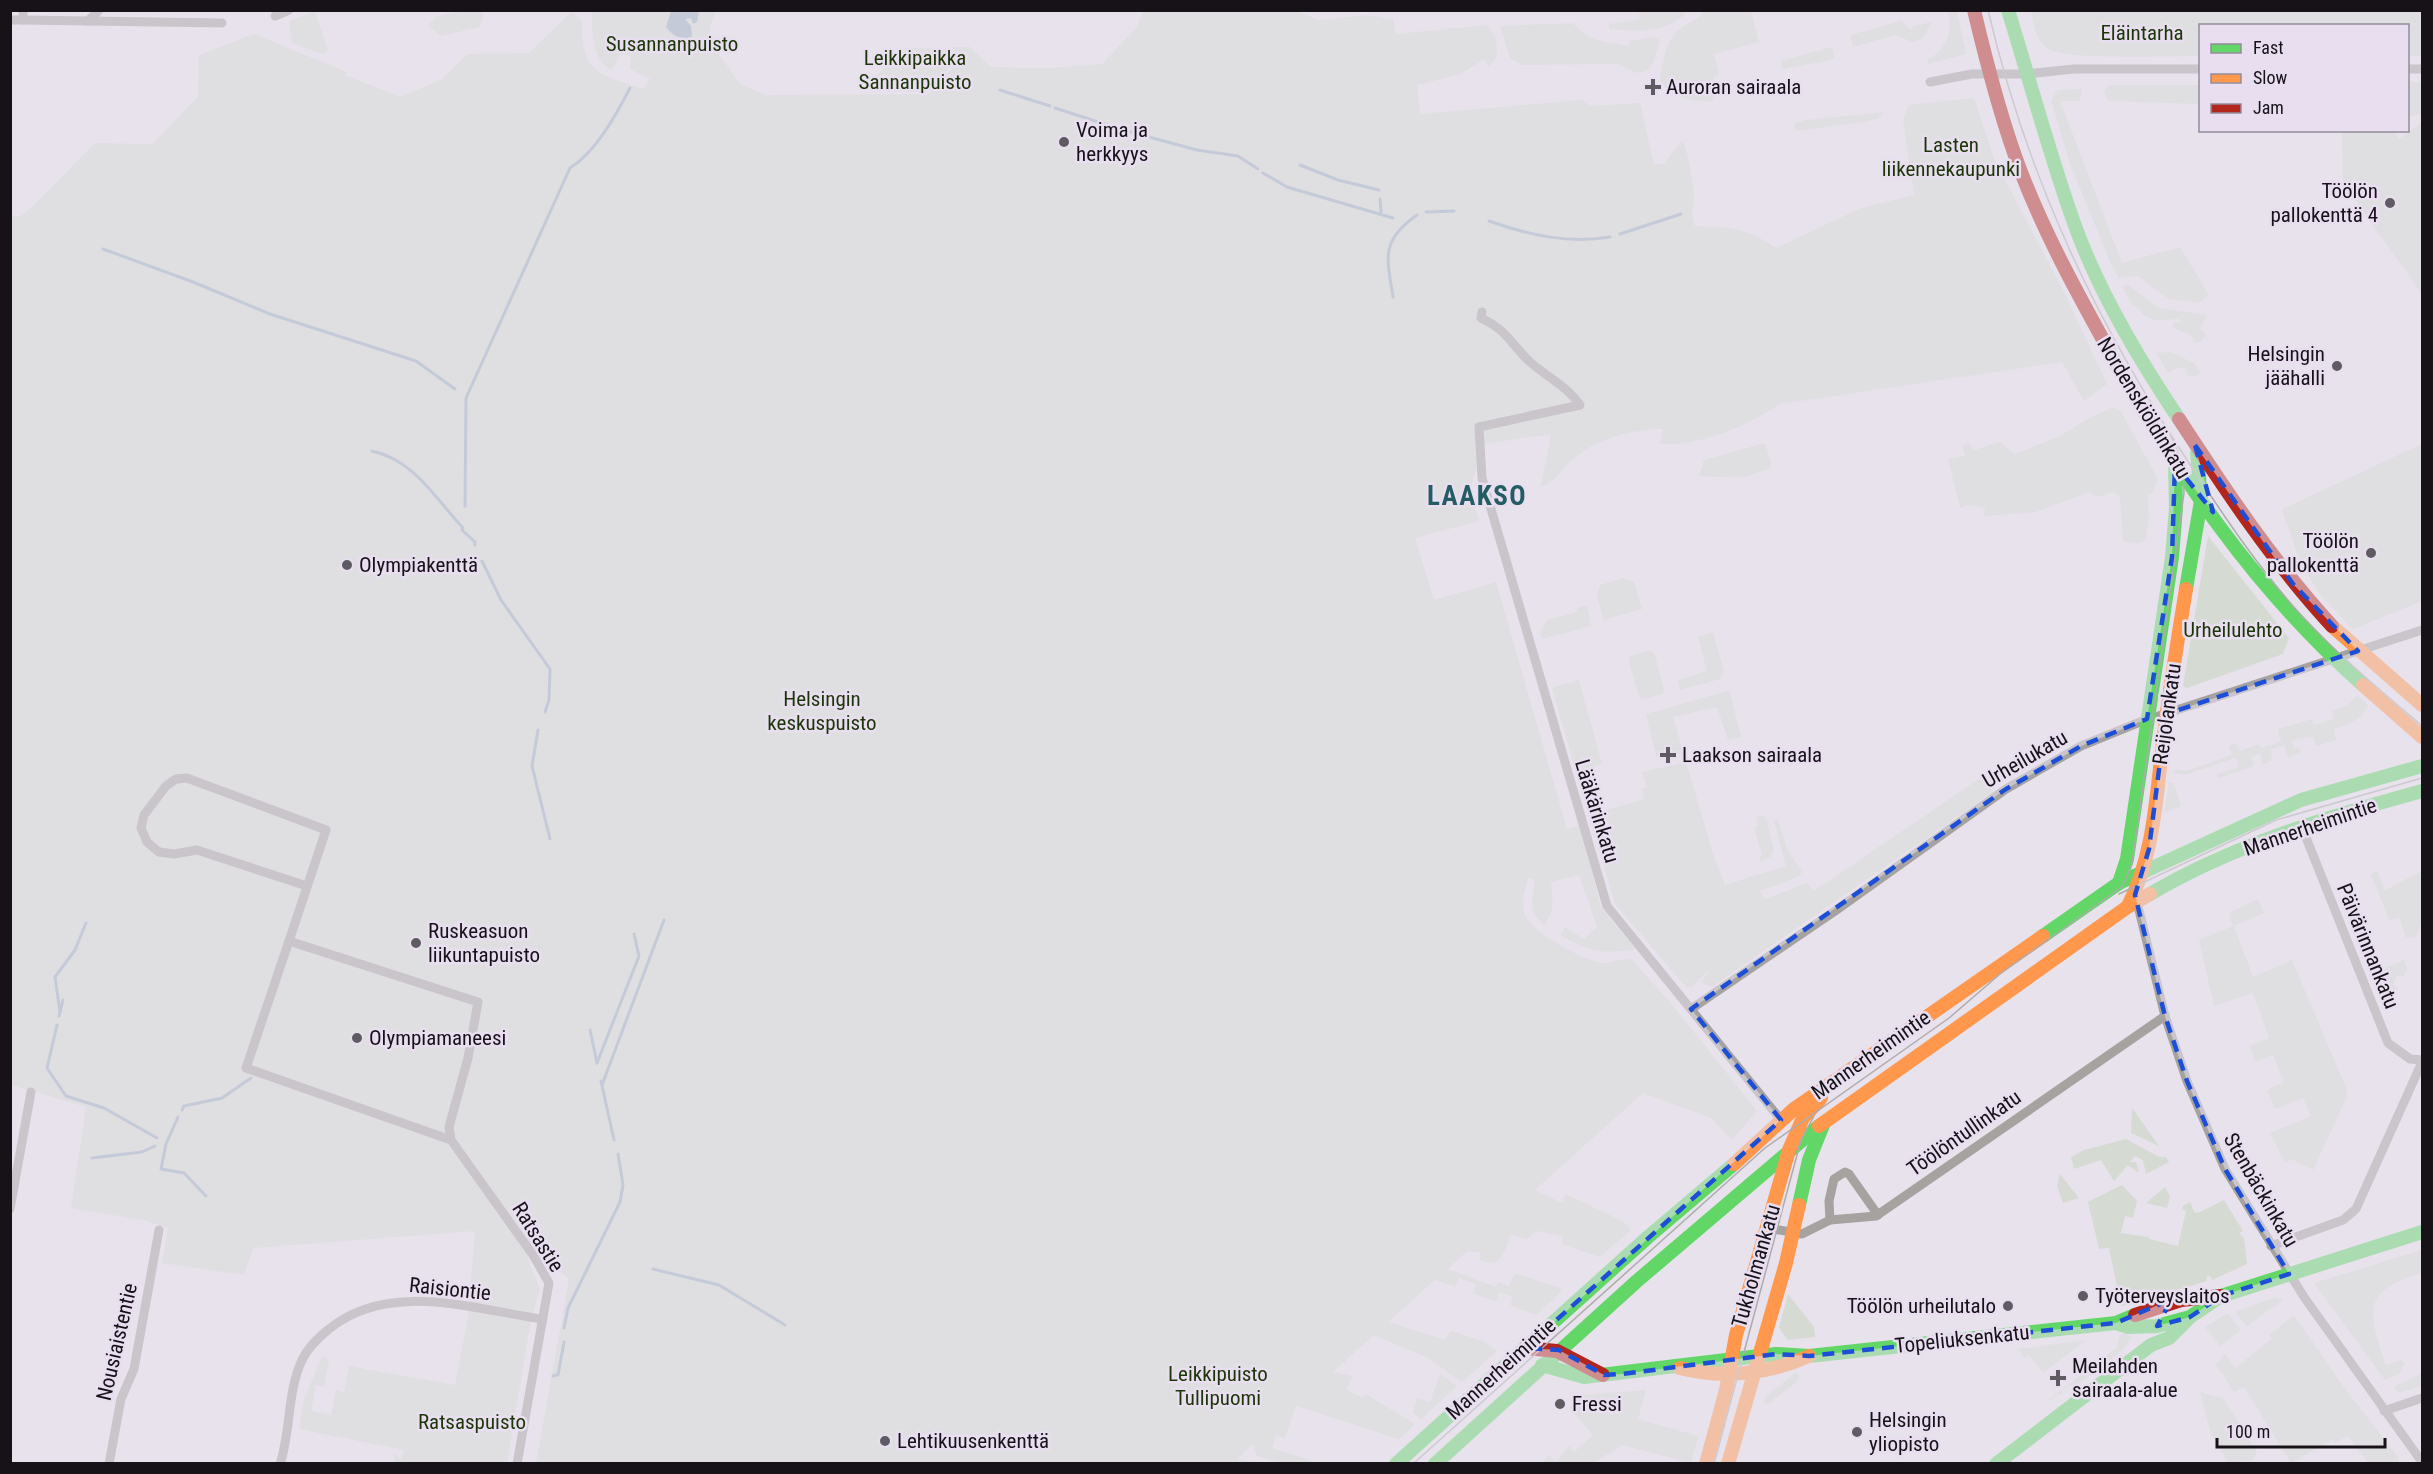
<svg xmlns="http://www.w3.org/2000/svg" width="2433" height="1474" font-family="'Roboto Condensed',sans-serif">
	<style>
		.green { fill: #d5dbd3 }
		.water { fill: #9baec1 }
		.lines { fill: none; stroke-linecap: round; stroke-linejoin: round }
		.stream { stroke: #9baec1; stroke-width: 3 }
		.street { stroke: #a5a2a0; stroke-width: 9 }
		.fast { stroke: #63d668; stroke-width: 14 }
		.slow { stroke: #ff974d; stroke-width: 14 }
		.jam { stroke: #b3261e; stroke-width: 14 }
		.tram { stroke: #aeabae; stroke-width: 1.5 }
		.marked { fill: none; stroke: #1d4ed8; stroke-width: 4.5; stroke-dasharray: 12 8; stroke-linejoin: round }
		.poi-dot { fill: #5f5b62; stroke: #e8def0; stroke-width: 2 }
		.labels { text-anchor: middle; stroke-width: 5; stroke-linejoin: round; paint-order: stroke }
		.park-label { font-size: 21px; fill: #1c3506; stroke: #e8def0 }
		.poi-label { font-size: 21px; fill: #161218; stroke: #e8def0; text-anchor: start }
		.street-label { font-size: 21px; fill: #161218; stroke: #e8def0 }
		.district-label { font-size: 27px; font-weight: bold; letter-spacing: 1.5px; fill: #235d63; stroke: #e8def0 }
	</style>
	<rect width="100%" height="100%" fill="#e7e2ec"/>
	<g class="green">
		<path d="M1705 10 1751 11 1759 42 1714 54 1719 74 1713 77 1716 92 1711 102C1690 100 1674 99 1660 82 1662 66 1665 43 1677 31 1686 23 1698 21 1705 10Z"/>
		<path d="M315 11 328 50 323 54 292 43 289 21Z"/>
		<path d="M463 11H479L484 14 480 27 441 36 428 25 437 16Z"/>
		<path d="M572 11 582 21C581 73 599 74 643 89L650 79 630 69 631 56 621 54 612 70C591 60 592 30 592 11H716L710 26V35L718 53 740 84 766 95 927 94 951 69 953 47H970L991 67 1049 68 1102 64 1137 27 1143 11H1297L1318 20 1368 15 1393 19 1396 34 1487 25 1496 38 1497 56 1489 67 1484 59 1461 74 1417 85 1420 114 1581 100 1591 106 1640 103 1654 165 1664 164 1682 140C1688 149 1695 191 1694 202 1692 213 1691 215 1695 226 1728 226 1749 229 1776 248L1861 208 1914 195 1903 120 1908 105 1974 98 1994 159 2065 294 2107 384 2084 401 2062 362 1780 404C1747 426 1701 446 1660 444L1663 429C1632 429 1595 439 1572 460 1559 472 1559 479 1541 487L1551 434 1483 444 1470 490 1479 521 1415 538 1434 600 1496 582 1567 829 1580 825 1600 904 1613 923 1636 949C1601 954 1591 953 1560 935L1565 927 1584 939 1597 927 1579 875 1551 882C1553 898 1555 911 1544 925 1528 912 1532 899 1535 880L1528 878C1525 890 1520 903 1525 915 1531 932 1586 962 1604 963 1614 963 1623 958 1631 959L1670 1002 1757 1111 1732 1140 1711 1118 1643 1093 1535 1190 1562 1203 1566 1194 1624 1222 1631 1230 1600 1257 1562 1244V1236L1537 1231 1526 1239 1511 1234C1505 1252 1501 1269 1479 1260L1481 1252 1467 1251 1448 1269 1496 1287 1498 1282 1509 1286 1514 1275 1517 1274 1561 1288V1292L1536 1315 1510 1305 1513 1297 1500 1292 1496 1301 1473 1294 1476 1284 1459 1278 1455 1287 1435 1280 1388 1322 1445 1340 1451 1331 1483 1341 1497 1351 1462 1382 1426 1357 1374 1335 1347 1359 1346 1364 1344 1362 1333 1372 1353 1376 1346 1390 1362 1397 1366 1394 1415 1424 1399 1439 1296 1406 1285 1438 1276 1435 1272 1448 1315 1462 1330 1463H1280L1257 1456 1253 1444 1237 1459 1261 1463H536L569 1279 550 1264 527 1258 540 1288 530 1326 507 1463H393L395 1454 401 1459 404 1450 299 1429 304 1400 322 1356 329 1360 324 1387 316 1385 311 1411 331 1415 336 1390 344 1392 349 1366 455 1385 468 1316 475 1231 253 1248 244 1275 162 1263 168 1228 143 1220 71 1208 86 1107 11 1085 10 216H21L31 208 95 143 152 144 198 97 199 55 254 34 347 72 345 75 400 97 442 79 467 54 529 53Z"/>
		<path d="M1639 11V10L1688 11C1666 34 1639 31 1609 29V24L1640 19Z"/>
		<path d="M1948 11H1957L1966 54 1928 64V59C1948 50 1952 30 1948 11Z"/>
		<path d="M2031 11H2422V56H2408V26H2200V56C2174 56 2063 61 2047 48 2035 39 2034 24 2031 11Z"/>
		<path d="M1901 21 1911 30 1913 26 1932 22 1922 39 1912 42 1896 35 1853 47 1850 35Z"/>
		<path d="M1573 23C1591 43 1604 41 1629 46L1630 41 1652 37 1660 40 1654 61 1647 71 1637 73 1618 64 1522 65 1510 58 1500 26Z"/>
		<path d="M1832 47 1834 57 1831 60 1783 69 1781 61Z"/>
		<path d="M905 48 950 49 949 68 927 92H873L867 85Z"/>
		<path d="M2408 82H2422V114L2408 117Z"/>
		<path d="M2109 85H2200V104L2108 101 2104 91Z"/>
		<path d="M2082 89 2080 101H2060L2122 263 2180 247 2209 295 2198 303 2169 299 2138 276 2119 278 2111 264 2070 164 2051 100 2058 90Z"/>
		<path d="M1884 112 1877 119 1869 121 1798 131 1794 127V123L1806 120Z"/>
		<path d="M2422 122V294L2343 183 2342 131H2395L2399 139Z"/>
		<path d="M2127 284 2159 308 2207 315 2200 328 2206 335 2200 342 2195 343 2189 334 2173 328V323L2183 322 2179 319C2168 319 2159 322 2149 318 2141 315 2141 309 2133 306L2122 287Z"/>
		<path d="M2170 352 2194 363 2201 373 2195 377 2187 375 2186 369 2179 367 2168 373 2157 353Z"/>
		<path d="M2113 407 2121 412 2158 479 2152 494 2148 495 2149 518 2145 540 2139 543 2123 541 2120 497 2114 492 2097 497 2089 492 2036 512 1984 516 1985 508 1969 505 1960 508 1948 459 1965 456 1962 446 1969 443 1974 450 2000 442 2015 454 2060 436 2089 418Z"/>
		<path d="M1765 443 1771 463 1769 469 1740 478 1699 476 1704 460Z"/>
		<path d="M2422 444V601L2353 629 2321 596 2300 562 2282 509Z"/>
		<path d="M2208 536 2289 638 2283 654 2187 688 2183 686Z"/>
		<path d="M1623 578 1634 582 1642 609 1604 620 1597 596 1600 585Z"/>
		<path d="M1587 605 1591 626 1542 639 1540 633 1547 620 1577 612V608Z"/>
		<path d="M1713 632 1724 672 1720 679 1680 690 1678 680 1707 671 1698 637Z"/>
		<path d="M1649 651 1654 652 1664 689 1663 694 1644 699 1639 697 1629 662 1630 656Z"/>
		<path d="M1579 680 1602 764 1576 772 1552 688Z"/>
		<path d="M1727 691 1730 693 1741 737 1728 740 1717 707 1673 717 1713 854 1725 885 1786 866 1774 820H1778L1787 849 1802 872 1798 877 1760 891 1765 899 1807 883 1814 891 1986 774 1993 792 1712 987 1701 982 1711 968 1692 987H1686L1615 904 1589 815 1644 799 1642 789 1647 788 1642 772 1683 763 1680 753 1660 758 1656 756 1646 714Z"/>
		<path d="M2357 695 2368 705C2362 720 2349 724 2334 729L2336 740 2316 746 2313 737 2292 740 2294 748 2299 747 2301 752 2288 757 2284 745 2271 749 2272 760 2263 765 2260 754 2252 756 2254 766 2219 778 2217 774 2239 767 2236 758 2184 775 2174 773 2175 769 2186 771 2232 755 2229 746 2236 743 2240 751 2259 744 2261 748 2281 742 2278 729 2312 719 2314 725 2334 719 2332 711 2347 705Z"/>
		<path d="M2169 782 2174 784 2181 806 2164 813Z"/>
		<path d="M1762 816 1766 818 1774 850 1770 857 1761 861 1759 856 1762 855 1754 828 1758 826 1756 817Z"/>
		<path d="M2377 871 2385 890 2422 871V921L2416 937 2406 938 2399 917 2389 920 2371 874Z"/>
		<path d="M2258 899 2264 913 2234 926 2253 977 2292 960 2347 1090 2346 1099 2313 1170 2291 1159 2285 1163 2270 1133 2311 1116 2303 1098 2275 1109 2267 1090 2284 1082 2273 1055 2256 1062 2249 1046 2269 1038 2253 993 2214 1006 2199 940 2233 926 2229 913Z"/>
		<path d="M2404 960 2407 969 2403 977 2397 975 2393 985 2399 988 2387 993 2378 971Z"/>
		<path d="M2132 1108 2159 1146 2131 1133Z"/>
		<path d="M2126 1139 2159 1157H2166L2169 1162 2146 1174 2143 1160 2135 1156 2130 1162H2136L2139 1173 2128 1165 2114 1181 2101 1160 2074 1169 2071 1157 2084 1150Z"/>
		<path d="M2060 1174 2079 1198 2063 1203 2057 1186Z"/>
		<path d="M2122 1185 2137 1201 2133 1218 2125 1216 2121 1233 2149 1237V1239L2178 1246 2186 1211 2182 1209 2183 1206 2190 1202 2194 1212 2198 1213 2224 1200 2243 1231 2239 1233 2244 1238 2247 1264 2212 1280 2210 1276 2206 1277 2207 1281 2132 1304 2131 1300 2126 1301V1305L2121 1306 2109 1248 2099 1249 2088 1202Z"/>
		<path d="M2165 1187 2170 1196 2167 1208 2146 1203Z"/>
		<path d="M2422 1250V1273C2360 1292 2368 1311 2386 1365L2400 1360 2405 1363 2399 1374 2385 1380 2314 1283Z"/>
		<path d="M1788 1294 1814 1327 1815 1337 1788 1340 1779 1328Z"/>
		<path d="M2276 1297 2283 1300 2247 1326 2235 1312Z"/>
		<path d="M2228 1313 2241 1330 2220 1346 2205 1327Z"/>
		<path d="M2294 1315 2343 1386 2398 1457 2399 1463H2368L2348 1436 2335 1443 2332 1440 2291 1463 2244 1387 2234 1392 2216 1365 2225 1354 2235 1368 2272 1339 2269 1335Z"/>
		<path d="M2122 1334H2127L2131 1338 2124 1349 2073 1388 2070 1385 2062 1391V1396L2060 1393 2049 1401 2048 1400 2117 1348 2119 1337Z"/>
		<path d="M2086 1340 2043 1373 2029 1355 2025 1358 2018 1349Z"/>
		<path d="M1795 1373 1799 1375 1797 1382 1768 1404 1763 1402C1769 1390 1785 1383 1795 1373Z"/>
		<path d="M2422 1373V1386L2398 1393 2394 1387Z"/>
		<path d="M1440 1374 1457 1386 1421 1419 1413 1413 1417 1398 1430 1402Z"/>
		<path d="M1646 1390 1638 1419 1698 1436 1691 1463 1622 1445 1594 1463H1541L1549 1456 1556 1461 1569 1446 1574 1452 1593 1435 1569 1408 1583 1395Z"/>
		<path d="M2200 1392 2224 1399 2257 1452 2253 1460 2229 1464 2226 1459 2210 1431Z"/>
	</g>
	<path class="water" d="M671 11H699L697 22 693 24 691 18 685 19 691 26 692 37C682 42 672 35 666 27Z"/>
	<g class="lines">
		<g class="stream">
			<path d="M1000 90 1050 106"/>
			<path d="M1055 108 1120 129"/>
			<path d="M1127 131 1197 150 1238 156 1258 169"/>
			<path d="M1300 165 1338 180 1379 190"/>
			<path d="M1263 173 1287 187 1393 218"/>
			<path d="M1380 199 1381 212"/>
			<path d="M1426 212 1454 211"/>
			<path d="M1489 221C1529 235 1568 244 1610 237"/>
			<path d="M1620 234 1681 214"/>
			<path d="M103 249 193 282 270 314 416 361 455 389"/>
			<path d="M1393 297C1387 258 1380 241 1417 215"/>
			<path d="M372 451C414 460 435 498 463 528L462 530 475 542V545"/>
			<path d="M465 506 466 398 570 168C596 152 616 115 630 88"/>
			<path d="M482 561 501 600 550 669 549 700 545 712"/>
			<path d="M538 730 532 766 550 839"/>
			<path d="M60 1012 55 977 75 950 86 923"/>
			<path d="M59 1016 63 1000"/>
			<path d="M57 1025 47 1068 66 1096 104 1108 157 1138"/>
			<path d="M590 1030 597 1063"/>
			<path d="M597 1063 639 956 634 934"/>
			<path d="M601 1081 614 1140"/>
			<path d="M602 1085 664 920"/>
			<path d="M182 1110 184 1106 222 1098 251 1078"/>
			<path d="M178 1117 166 1144 161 1169 184 1173 206 1196"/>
			<path d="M92 1158 142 1152 155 1146"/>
			<path d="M653 1269 719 1285 785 1325"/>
			<path d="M564 1328 568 1308 620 1202 623 1185 618 1154"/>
			<path d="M553 1376 558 1375 564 1342"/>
		</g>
		<g class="street">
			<path d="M275 16 289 10"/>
			<path d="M10 20H23V10"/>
			<path d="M23 20 222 23"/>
			<path d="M88 21 99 10"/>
			<path d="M2408 69H2422"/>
			<path d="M1930 82 1972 74H2026L2074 69H2200"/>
			<path d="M1482 312 1481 318C1508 331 1510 343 1530 362 1547 377 1567 386 1580 405L1479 427 1482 478 1607 906 1781 1120"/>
			<path d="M2301 825 2388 1043 2410 1059 2422 1060"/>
			<path d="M307 886 197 850 174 854 159 852 147 842 141 828 144 815 166 786 176 779 187 778 326 830 289 941 478 1002 468 1058 449 1127 451 1140 533 1255 549 1283 517 1464"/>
			<path d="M2137 902 2165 1016 2187 1081 2225 1169 2304 1297 2422 1462"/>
			<path d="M289 941 246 1068 451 1140"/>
			<path d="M1691 1009 1835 911 2006 789 2081 746 2140 722 2422 630"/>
			<path d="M10 1209 31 1092"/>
			<path d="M1830 1220 1829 1201 1834 1179 1845 1172 1849 1174 1878 1215"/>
			<path d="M1768 1228 1802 1234 1830 1220 1876 1216 2165 1016"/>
			<path d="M2271 1246 2343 1220 2356 1209 2422 1062"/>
			<path d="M2384 1411 2422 1398"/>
			<path d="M109 1464 121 1399 134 1369 159 1230"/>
			<path d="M280 1464C291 1431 287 1392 302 1360 308 1347 318 1338 329 1329 389 1280 472 1309 542 1319"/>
		</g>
		<g class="fast">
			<path d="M2008 10C2030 81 2049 153 2074 223 2097 288 2140 361 2179 419"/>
			<path d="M2106 345C2177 475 2252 586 2363 685"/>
			<path d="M2186 589 2201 501 2197 453"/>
			<path d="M2119 883 2127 859 2172 557 2176 507 2175 464"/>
			<path d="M2150 894C2235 844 2328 817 2422 791"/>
			<path d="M2043 936 2119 883 2301 800 2422 766"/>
			<path d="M1799 1205 1809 1160 1823 1125"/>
			<path d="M2116 1323 2128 1327 2157 1326 2190 1317 2221 1296 2422 1232"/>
			<path d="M1542 1365 1584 1377 1776 1354 1809 1356 2116 1323 2135 1315"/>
			<path d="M1396 1464 1648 1237 1734 1164"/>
			<path d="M1435 1464 1637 1281 1819 1126"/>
			<path d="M1996 1464 2151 1345 2169 1338 2189 1318"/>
		</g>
		<g class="slow">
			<path d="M2332 626 2422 705"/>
			<path d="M2363 685 2422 737"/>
			<path d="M2128 906C2155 854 2156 793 2164 735 2170 686 2178 638 2186 589"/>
			<path d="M1819 1126 2126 908 2150 894"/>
			<path d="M1734 1164 1794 1109 2043 936"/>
			<path d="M1680 1368C1722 1379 1770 1374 1809 1356"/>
			<path d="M1706 1464 1726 1390 1736 1335 1789 1150 1803 1118 1821 1098"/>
			<path d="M1728 1464 1786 1263 1799 1205"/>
		</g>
		<g class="jam">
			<path d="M1974 10C1987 65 2001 120 2021 172 2044 232 2075 289 2106 345"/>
			<path d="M2179 419C2226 491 2273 562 2332 626"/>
			<path d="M2135 1315 2181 1300 2221 1296"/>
			<path d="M1525 1348 1557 1351 1603 1375"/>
		</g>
		<g class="tram">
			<path d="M1988 10C2027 177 2095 321 2189 463 2224 516 2259 569 2302 616 2339 656 2381 691 2422 726"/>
			<path d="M2119 894 2276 820 2422 778"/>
			<path d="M1413 1464 1765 1148 1949 1018 2000 974 2123 886 2132 864 2184 493 2183 464 2171 436"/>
			<path d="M1714 1464 1801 1140 1814 1116"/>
		</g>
	</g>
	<path d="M0 0H2433V1474H0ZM2195 445 2293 584 2358 651 2166 714 2149 849 2135 895 2165 1016 2187 1081 2225 1169 2289 1274 2221 1296 2190 1317 2157 1326 2172 1299 2116 1323 1809 1356 1776 1354 1622 1374 1604 1375 1559 1350 1525 1348 1781 1120 1691 1009 2006 789 2081 746 2147 719 2172 557 2175 464 2213 512Z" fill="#e7e2ec" fill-opacity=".55" fill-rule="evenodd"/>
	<path class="marked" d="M2195 445 2293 584 2358 651 2166 714 2149 849 2135 895 2165 1016 2187 1081 2225 1169 2289 1274 2221 1296 2190 1317 2157 1326 2172 1299 2116 1323 1809 1356 1776 1354 1622 1374 1604 1375 1559 1350 1525 1348 1781 1120 1691 1009 2006 789 2081 746 2147 719 2172 557 2175 464 2213 512Z"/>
	<g class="poi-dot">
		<path d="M1650 78h6v6h6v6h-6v6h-6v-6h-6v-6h6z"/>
		<circle cx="1064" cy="142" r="6"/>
		<circle cx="2390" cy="203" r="6"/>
		<circle cx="2337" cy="366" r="6"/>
		<circle cx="2371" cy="553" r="6"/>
		<circle cx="347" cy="565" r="6"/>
		<path d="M1665 746h6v6h6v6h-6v6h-6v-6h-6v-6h6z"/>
		<circle cx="416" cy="943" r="6"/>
		<circle cx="357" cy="1038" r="6"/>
		<circle cx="2083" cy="1296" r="6"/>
		<circle cx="2008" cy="1306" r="6"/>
		<path d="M2055 1369h6v6h6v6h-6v6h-6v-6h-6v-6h6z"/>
		<circle cx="1560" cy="1404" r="6"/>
		<circle cx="1857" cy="1432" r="6"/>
		<circle cx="885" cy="1441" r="6"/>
	</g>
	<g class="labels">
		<g class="park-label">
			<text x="2142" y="40">Eläintarha</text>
			<text x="672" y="51">Susannanpuisto</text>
			<text x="915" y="65">Leikkipaikka<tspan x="915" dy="24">Sannanpuisto</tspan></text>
			<text x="1951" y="152">Lasten<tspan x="1951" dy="24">liikennekaupunki</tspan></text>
			<text x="2233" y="637">Urheilulehto</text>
			<text x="822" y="706">Helsingin<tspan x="822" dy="24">keskuspuisto</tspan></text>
			<text x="1218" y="1381">Leikkipuisto<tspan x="1218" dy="24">Tullipuomi</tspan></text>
			<text x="472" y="1429">Ratsaspuisto</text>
		</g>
		<g class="poi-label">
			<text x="1666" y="94">Auroran sairaala</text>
			<text x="1076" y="137">Voima ja<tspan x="1076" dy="24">herkkyys</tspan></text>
			<text x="2378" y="198" text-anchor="end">Töölön<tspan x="2378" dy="24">pallokenttä 4</tspan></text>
			<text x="2325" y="361" text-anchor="end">Helsingin<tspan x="2325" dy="24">jäähalli</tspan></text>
			<text x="2359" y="548" text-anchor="end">Töölön<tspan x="2359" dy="24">pallokenttä</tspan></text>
			<text x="359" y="572">Olympiakenttä</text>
			<text x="1682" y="762">Laakson sairaala</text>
			<text x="428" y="938">Ruskeasuon<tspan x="428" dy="24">liikuntapuisto</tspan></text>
			<text x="369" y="1045">Olympiamaneesi</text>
			<text x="2095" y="1303">Työterveyslaitos</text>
			<text x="1996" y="1313" text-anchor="end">Töölön urheilutalo</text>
			<text x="2072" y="1373">Meilahden<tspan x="2072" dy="24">sairaala-alue</tspan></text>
			<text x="1572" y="1411">Fressi</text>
			<text x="1869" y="1427">Helsingin<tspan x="1869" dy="24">yliopisto</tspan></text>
			<text x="897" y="1448">Lehtikuusenkenttä</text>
		</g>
		<g class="street-label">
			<text transform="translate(2144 408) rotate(59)" y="7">Nordenskiöldinkatu</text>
			<text transform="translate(2167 714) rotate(-82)" y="7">Reijolankatu</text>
			<text transform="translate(2025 759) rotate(-30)" y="7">Urheilukatu</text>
			<text transform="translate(1597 811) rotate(73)" y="7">Lääkärinkatu</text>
			<text transform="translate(2310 827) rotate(-19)" y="7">Mannerheimintie</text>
			<text transform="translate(2368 946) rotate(68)" y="7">Päivärinnankatu</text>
			<text transform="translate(1871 1055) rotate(-35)" y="7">Mannerheimintie</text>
			<text transform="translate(1964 1133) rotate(-35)" y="7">Töölöntullinkatu</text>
			<text transform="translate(2261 1190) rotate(60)" y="7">Stenbäckinkatu</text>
			<text transform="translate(538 1237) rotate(58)" y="7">Ratsastie</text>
			<text transform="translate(1756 1266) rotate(-74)" y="7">Tukholmankatu</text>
			<text transform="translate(450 1289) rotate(6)" y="7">Raisiontie</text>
			<text transform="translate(1962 1339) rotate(-6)" y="7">Topeliuksenkatu</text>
			<text transform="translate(117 1342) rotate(-77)" y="7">Nousiaistentie</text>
			<text transform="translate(1501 1369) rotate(-42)" y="7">Mannerheimintie</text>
		</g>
		<g class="district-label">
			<text x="1477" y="505">LAAKSO</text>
		</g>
	</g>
	<rect width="2433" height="1474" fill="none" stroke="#161218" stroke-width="24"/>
	<rect x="2199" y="24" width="210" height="108" fill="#e8def0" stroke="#948c9a" stroke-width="1.5"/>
	<rect x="2211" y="44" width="30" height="9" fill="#63d668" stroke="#948c9a" stroke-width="1.5"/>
	<text x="2253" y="54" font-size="18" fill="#161218">Fast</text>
	<rect x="2211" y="74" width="30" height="9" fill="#ff974d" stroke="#948c9a" stroke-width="1.5"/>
	<text x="2253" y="84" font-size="18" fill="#161218">Slow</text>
	<rect x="2211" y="104" width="30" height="9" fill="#b3261e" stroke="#948c9a" stroke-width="1.5"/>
	<text x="2253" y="114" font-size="18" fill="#161218">Jam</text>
	<path d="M2217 1438v9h168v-9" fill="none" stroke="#161218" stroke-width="3"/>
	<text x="2226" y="1438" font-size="18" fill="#161218" stroke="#e8def0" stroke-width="4.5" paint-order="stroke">100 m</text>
</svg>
